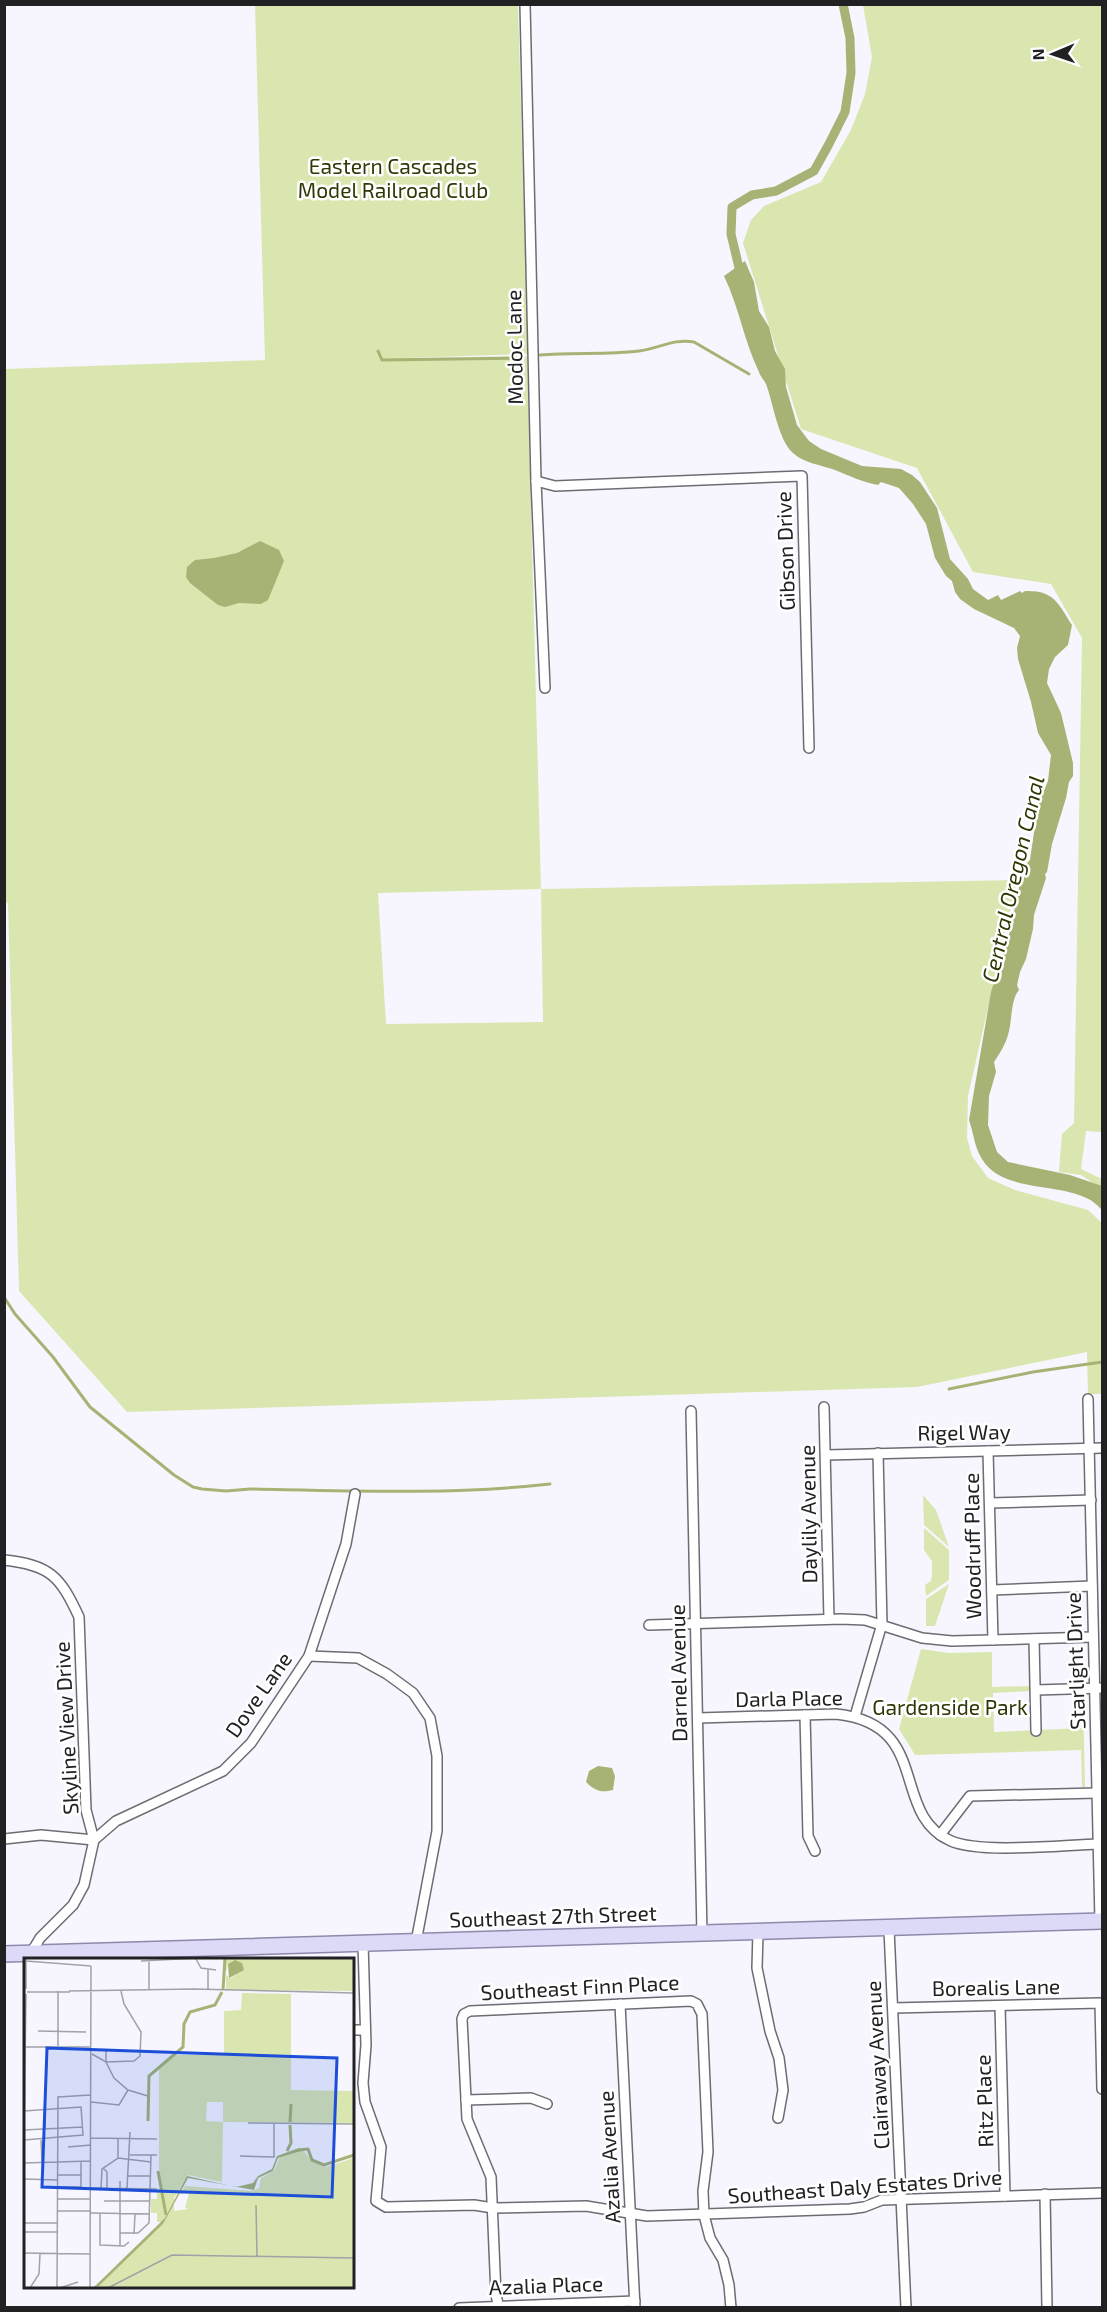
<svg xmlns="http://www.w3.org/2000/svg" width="1107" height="2312" font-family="'Exo 2',sans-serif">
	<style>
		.green { fill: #dae6af; fill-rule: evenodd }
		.water { fill: #a6b374 }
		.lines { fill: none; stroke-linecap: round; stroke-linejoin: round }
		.stream { stroke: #a6b374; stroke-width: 3 }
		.canal { stroke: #a6b374; stroke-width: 9 }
		.street-casing { stroke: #6d6c73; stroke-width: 12 }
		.primary-casing { stroke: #8c89ab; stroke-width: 18 }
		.street { stroke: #fff; stroke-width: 9 }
		.primary { stroke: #dddaf8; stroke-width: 15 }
		.labels { text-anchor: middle; stroke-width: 5; stroke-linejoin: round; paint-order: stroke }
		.park-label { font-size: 21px; fill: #303705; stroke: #fff }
		.street-label { font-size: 21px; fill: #212124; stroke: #fff }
		.water-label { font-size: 22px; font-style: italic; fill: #2e3603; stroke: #fff }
		.inset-river { fill: none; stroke: #a6b374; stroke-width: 3 }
		.inset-road { fill: none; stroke: #a1a1a7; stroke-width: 1.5 }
		.view { fill: #1d4ed8; fill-opacity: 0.15; stroke: #1d4ed8; stroke-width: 3 }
		.inset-edge { fill: none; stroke: #212124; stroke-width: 3 }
	</style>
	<rect width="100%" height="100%" fill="#f7f6fe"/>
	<g class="green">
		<path d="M255 5H518L528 354 408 358 527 356 541 889 1017 880 968 1096 967 1138 972 1156 988 1178 1015 1190 1088 1210 1102 1223V1394H1088L1087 1352 917 1387 127 1412 19 1291 8 903 4 902V369L265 360ZM541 889 543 1022 386 1024 378 893Z"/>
		<path d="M863 5H1102V1132L1086 1131 1081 1169 1102 1179V1189L1081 1175 1059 1172 1062 1134 1074 1123 1082 638 1051 584 973 572 917 468 801 429 743 243 751 220 764 206 821 182 851 130 865 94 872 57Z"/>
		<path d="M923 1495 936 1510 949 1547 924 1525Z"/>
		<path d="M924 1528 949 1550V1580L926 1596 925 1585 931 1581 932 1576V1561L924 1550Z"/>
		<path d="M949 1584 935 1626H926V1599Z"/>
		<path d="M921 1649 949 1653 992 1652V1687L1031 1686 1032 1691 993 1693 994 1732 1081 1728 1080 1698H1083L1085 1787H1082L1081 1750 915 1755 899 1729Z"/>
	</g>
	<g class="water">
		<path d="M745 261 754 282 759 311 769 327 775 351 785 369 786 387 797 425 809 441 821 449 862 466 901 469 912 475 920 482 937 508 950 559 968 579 973 589 988 600 998 595 1001 600 1020 591 1022 593 1025 591C1054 590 1058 603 1072 625L1068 645 1055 657 1049 669 1047 683 1061 713 1073 763V776L1069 782 1066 798 1052 844 1047 872 1045 874 1046 878 1034 915 1033 929 1026 959 1020 972 1017 985 1019 990C1011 999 1012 1019 1009 1031 1007 1042 1000 1053 994 1062L996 1072 989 1096 988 1125 997 1152 1008 1162 1070 1175 1102 1186V1210C1099 1207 1096 1204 1092 1201 1061 1181 1003 1194 982 1159 974 1146 974 1134 969 1120L991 992 1011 928 1018 891 1025 865 1030 860 1038 805 1048 781 1051 755 1038 733 1031 702 1018 659 1017 648 1020 636 1014 628 974 609 960 599 955 592 952 581 946 576 935 558 926 524 913 504 899 488 881 482 878 485C862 482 850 476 835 470 821 465 804 463 793 453 778 440 773 402 766 384 764 380 760 376 759 372 744 341 739 307 724 276Z"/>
		<path d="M260 541 279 550 284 561 268 600 261 604 239 603 225 607 218 605 190 583 186 577 187 567 195 560 214 558 237 553Z"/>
		<path d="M598 1766 612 1768 615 1776 613 1790C601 1793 595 1791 586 1782L589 1771Z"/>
	</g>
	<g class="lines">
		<g class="stream">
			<path d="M378 351 382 360 523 358"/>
			<path d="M540 355C573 352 606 355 639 351 658 349 674 338 694 342L749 374"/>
			<path d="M4 1297 15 1314 53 1357 90 1407 174 1475 193 1487 202 1489 226 1491 250 1489C350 1491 451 1495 550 1484"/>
			<path d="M949 1389 1033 1372 1102 1362"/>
		</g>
		<path class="canal" d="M741 276 731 234 732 207 752 195 776 191 814 171 829 144 845 112 851 73 850 38 843 4"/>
		<g class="street-casing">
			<g id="street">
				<path d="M525 4 536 481 545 688"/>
				<path d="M536 481 555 486 802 476 809 748"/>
				<path d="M1088 1399 1100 1921"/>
				<path d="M824 1407 829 1619"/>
				<path d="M691 1411 702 1934"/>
				<path d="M988 1451 993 1640"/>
				<path d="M826 1455 1102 1448"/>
				<path d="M990 1503 1091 1500"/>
				<path d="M4 1560C50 1565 60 1576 79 1617L86 1810 94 1840 84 1885 73 1905 40 1938 31 1953"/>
				<path d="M992 1590 1092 1586"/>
				<path d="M649 1625 841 1619 865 1620 922 1638 952 1641 1093 1637"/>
				<path d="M1034 1639 1036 1731"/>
				<path d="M309 1656 358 1658 387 1674 413 1693 430 1718 437 1756V1831L416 1942"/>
				<path d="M1036 1690 1102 1688"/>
				<path d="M805 1715 808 1836 815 1851"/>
				<path d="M855 1716 882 1624 878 1453"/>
				<path d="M698 1718 836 1714C933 1724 889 1814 951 1841 982 1854 1062 1845 1098 1844"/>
				<path d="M940 1835 970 1796 1097 1793"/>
				<path d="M4 1839 41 1835 94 1840 116 1821 223 1771 251 1743 309 1656 346 1544 355 1494"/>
				<path d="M889 1929 906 2308"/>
				<path d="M758 1932 757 1968 770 2031 779 2058 783 2090 778 2118"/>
				<path d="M363 1943 366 2045 363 2083 365 2102 381 2147 376 2201 386 2207 474 2205 493 2208 586 2206 647 2216 850 2209 864 2207 882 2200 1102 2193"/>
				<path d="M620 2004 635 2308"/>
				<path d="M1000 2006 1005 2196"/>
				<path d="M893 2008 1100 2003 1102 2089"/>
				<path d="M352 2030H365"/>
				<path d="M466 2100 531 2098 547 2104"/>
				<path d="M1045 2194 1047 2308"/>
				<path d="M459 2308 635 2301"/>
				<path d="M499 2308 496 2295 491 2177 467 2119 462 2019 464 2014 470 2011 691 2001 697 2004 702 2014 708 2152 703 2191 704 2215 710 2238 723 2260 729 2285 731 2308"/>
			</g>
		</g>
		<g class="primary-casing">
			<path id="primary" d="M4 1954 1102 1921"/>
		</g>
		<use href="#street" class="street"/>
		<use href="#primary" class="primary"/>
	</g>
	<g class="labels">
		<g class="park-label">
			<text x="393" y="174">Eastern Cascades<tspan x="393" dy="24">Model Railroad Club</tspan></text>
			<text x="950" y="1715">Gardenside Park</text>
		</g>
		<g class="street-label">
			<text transform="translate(515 347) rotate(-91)" y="7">Modoc Lane</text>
			<text transform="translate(786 551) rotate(-92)" y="7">Gibson Drive</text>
			<text transform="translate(964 1433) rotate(-1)" y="7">Rigel Way</text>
			<text transform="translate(809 1514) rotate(-91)" y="7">Daylily Avenue</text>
			<text transform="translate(973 1546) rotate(-91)" y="7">Woodruff Place</text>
			<text transform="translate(1076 1661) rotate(-92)" y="7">Starlight Drive</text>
			<text transform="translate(679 1673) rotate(-91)" y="7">Darnel Avenue</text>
			<text transform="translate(259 1695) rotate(-55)" y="7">Dove Lane</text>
			<text transform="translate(789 1699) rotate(-1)" y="7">Darla Place</text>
			<text transform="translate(67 1728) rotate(-93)" y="7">Skyline View Drive</text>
			<text transform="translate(553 1917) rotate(-2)" y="7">Southeast 27th Street</text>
			<text transform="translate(580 1988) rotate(-3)" y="7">Southeast Finn Place</text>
			<text transform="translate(996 1988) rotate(-1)" y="7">Borealis Lane</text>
			<text transform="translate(878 2065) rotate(-93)" y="7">Clairaway Avenue</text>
			<text transform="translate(985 2101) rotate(-92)" y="7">Ritz Place</text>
			<text transform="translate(610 2157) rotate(-93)" y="7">Azalia Avenue</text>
			<text transform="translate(865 2187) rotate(-4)" y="7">Southeast Daly Estates Drive</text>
			<text transform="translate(546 2286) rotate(-2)" y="7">Azalia Place</text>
		</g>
		<g class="water-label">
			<text transform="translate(1013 879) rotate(-77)" y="8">Central Oregon Canal</text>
		</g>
	</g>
	<g transform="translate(24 1958)">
		<rect width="330" height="330" fill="#f7f6fe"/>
		<path d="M202 0H330V33L202 32V17L207 20 220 11 212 3 204 6 202 14ZM218 35 267 36V132L330 133V165L199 164 198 224 164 217 150 240V253L164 251 161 249 166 232 156 237 161 228 228 233 235 230 237 220 250 213 256 199 279 192 287 202 302 209 330 200V330H73L141 264H133V255H127V241H133V231L138 230 135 209V110L151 97H200V53L217 52ZM183 144H199V164L182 163Z" fill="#dae6af" fill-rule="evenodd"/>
		<path d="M211 2 218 5 220 12 205 20 204 6ZM275 190 277 193 254 200 249 213 234 220 230 232 164 220 139 266 75 328 69 330 141 260 163 218 212 229 229 225 234 218 248 211 253 198Z" fill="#a6b374"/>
		<path class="inset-river" d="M199 32 201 0M124 163 125 118 159 89 160 66 166 54 191 47 198 34M266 164 267 146M274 192 284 191 288 202 300 207 330 197M263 193 267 185 266 167M134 213 142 257"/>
		<path class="inset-road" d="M2 1V31M172 1 177 10 192 12M2 3 67 8M117 3 174 0M125 3V32M184 32V12M45 33 169 31 330 35M3 34H46M14 73 62 74M34 88V33M0 89H67M82 92V104L90 120 104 132 124 138M68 96 82 104 110 103 116 98 117 74 100 46 97 33M21 144V170M67 144 95 147 104 132M0 153 57 149 59 177 0 182M224 165 330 166M0 171 2 36M0 172 59 169M67 180 133 181M17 182 18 204M44 189 67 187M106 197H133M216 198 250 199V165M94 200 127 204M0 205 66 203M79 210 83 214V230M33 217H57M103 218H127M0 221 33 222M33 229H57V203M67 230 133 231M77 230 78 211 94 200V180M103 230 106 174M33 241H67M80 243H126M232 247 233 298M33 253H67M67 255 126 256M76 255V287L100 288 105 284M0 265H33M0 274H33M96 275H114L125 265 127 197M110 276 111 256M96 288V223M0 295 66 296M6 330 15 316 16 296M33 330 34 139 66 137M36 330 54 324M66 330 67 8M84 330 148 297 330 300"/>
		<path class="view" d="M23 90 313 100 308 239 18 229Z"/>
		<rect width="330" height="330" class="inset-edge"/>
	</g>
	<rect width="1107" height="2312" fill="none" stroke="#212124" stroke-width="12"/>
	<g transform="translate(1053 54) rotate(268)" stroke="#ffffff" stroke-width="4.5" paint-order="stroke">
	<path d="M0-4.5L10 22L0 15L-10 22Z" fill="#212124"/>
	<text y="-9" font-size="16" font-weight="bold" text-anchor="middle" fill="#212124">N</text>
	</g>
</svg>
